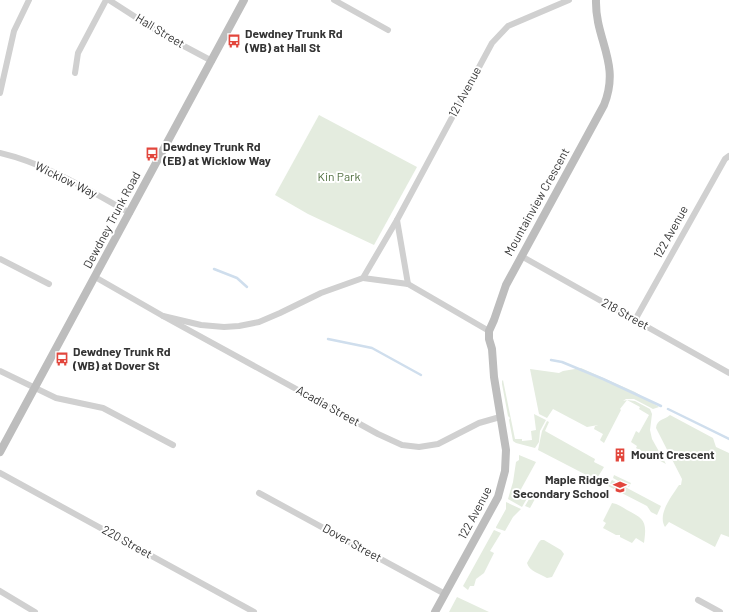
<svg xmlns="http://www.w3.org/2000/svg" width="729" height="612" font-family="Barlow,sans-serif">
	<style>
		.green { fill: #e4ecdf }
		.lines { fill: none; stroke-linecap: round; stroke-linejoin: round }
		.stream { stroke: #cfdeed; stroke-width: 2.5 }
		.street { stroke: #d0d0d0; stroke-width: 6 }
		.secondary { stroke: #bdbdbd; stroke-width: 8 }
		.labels { text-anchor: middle; stroke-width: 4; stroke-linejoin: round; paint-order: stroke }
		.street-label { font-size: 12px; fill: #333; stroke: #fff }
		.poi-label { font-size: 12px; font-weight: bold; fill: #333; stroke: #fff; text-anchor: start }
		.park-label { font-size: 12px; fill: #506f40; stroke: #fff }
	</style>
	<rect width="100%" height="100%" fill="#fff"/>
	<g class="green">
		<path d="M319 115 417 167 374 245 308 214 275 195Z"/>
		<path d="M581 368 635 392 659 407 653 409 634 399H626L623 401 627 400 635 401 650 409 652 414 650 430 652 439 666 464 636 448 637 446 631 442 636 431 639 433 649 415 639 409 640 407 627 400 620 409 621 410 604 443 600 440 603 434 594 429 595 426 598 425 587 427 553 409 547 418 539 414 530 369 559 373 563 371Z"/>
		<path d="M503 380 515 439H522V441L532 440 531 431 536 430 534 414 546 420 540 431 539 442 535 448 516 443 513 441 509 420 510 418 508 416 502 384V381Z"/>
		<path d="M670 415 713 438 716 447 729 453V537L721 534 715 547 669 522 665 527C657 514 672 496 679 485H681L682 479 656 428C657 419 664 420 670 415Z"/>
		<path d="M547 421 549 422 545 431 595 459 594 462 604 467 596 480 538 450 542 431Z"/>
		<path d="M519 455 536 462 520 491 529 495 522 507 508 499 513 482 516 462 519 460Z"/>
		<path d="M614 475 631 483 629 487 613 478Z"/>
		<path d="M612 480 661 506 657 515 651 512 647 506 608 486Z"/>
		<path d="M532 494 535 499 530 508 525 506Z"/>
		<path d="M506 502 521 509 513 517 505 531 496 528V527L506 509Z"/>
		<path d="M612 503C618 504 622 507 627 510 645 519 647 522 644 543L636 538 632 543 620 537V535H616L603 528 606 523 603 521Z"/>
		<path d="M494 530 501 533 490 551 494 553 484 573 476 579 474 586H470L468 590 463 586Z"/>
		<path d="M541 540H544L561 550 564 554 552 577 547 578C540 574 529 571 527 563L539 542Z"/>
		<path d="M457 597 489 612H449Z"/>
	</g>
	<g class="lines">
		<g class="stream">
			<path d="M214 269 237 278 247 287"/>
			<path d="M328 339 372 348 421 375"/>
			<path d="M551 360 562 362 603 379 661 406"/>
			<path d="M668 409 729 439"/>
		</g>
		<g class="street">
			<path d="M109 0 165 36 212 61"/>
			<path d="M334 0 388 30"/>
			<path d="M75 73 78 53 106 0"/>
			<path d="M0 93 14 31 29 0"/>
			<path d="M0 153C47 164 88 190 130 213"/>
			<path d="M397 220 408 284"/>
			<path d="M521 256 729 373"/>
			<path d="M0 259 49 284"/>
			<path d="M95 277 163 316 378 434 402 445 419 447 438 444 479 423 500 417"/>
			<path d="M363 278 408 284 489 331"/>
			<path d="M163 316 201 325 224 327 239 326 259 322 280 313 321 293 363 278 397 220 492 43 508 26 569 0"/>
			<path d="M635 320 725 159 729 156"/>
			<path d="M0 371 56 398 103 408 173 445"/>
			<path d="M0 473 254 612"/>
			<path d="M259 493 445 594"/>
			<path d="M0 591 35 612"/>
			<path d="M698 600 720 612"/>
		</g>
		<g class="secondary">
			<path d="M0 452 244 0"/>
			<path d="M435 612 498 497 505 471 506 450 494 377 492 349 489 339V331L494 320 506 285 604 105C621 63 595 40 596 0"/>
		</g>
	</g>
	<defs>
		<g id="bus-bare" transform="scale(1.08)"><path d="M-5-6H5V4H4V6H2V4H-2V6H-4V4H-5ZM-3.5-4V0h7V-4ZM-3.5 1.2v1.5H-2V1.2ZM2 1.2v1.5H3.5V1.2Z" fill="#e2463c" stroke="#fff" stroke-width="2.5" paint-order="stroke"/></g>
		<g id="building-bare" transform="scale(1.08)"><path d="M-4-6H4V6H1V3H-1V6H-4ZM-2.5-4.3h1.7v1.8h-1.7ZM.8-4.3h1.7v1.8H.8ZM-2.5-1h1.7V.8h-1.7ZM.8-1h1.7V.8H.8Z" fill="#e2463c" stroke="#fff" stroke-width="2.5" paint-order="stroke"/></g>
		<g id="school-bare" transform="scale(1.08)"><path d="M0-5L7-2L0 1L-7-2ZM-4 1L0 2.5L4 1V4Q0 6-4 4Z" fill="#e2463c" stroke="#fff" stroke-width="2.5" paint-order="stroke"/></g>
	</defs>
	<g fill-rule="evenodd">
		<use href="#bus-bare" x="234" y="41"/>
		<use href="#bus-bare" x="152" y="154"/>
		<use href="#bus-bare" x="62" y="359"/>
		<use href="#building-bare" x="620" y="455"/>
		<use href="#school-bare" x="620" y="487"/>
	</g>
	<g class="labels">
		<g class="street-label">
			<text transform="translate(160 31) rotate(31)" y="4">Hall Street</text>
			<text transform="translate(465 92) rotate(-62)" y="4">121 Avenue</text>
			<text transform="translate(66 180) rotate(26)" y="4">Wicklow Way</text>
			<text transform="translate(537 202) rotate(-61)" y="4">Mountainview Crescent</text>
			<text transform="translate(112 220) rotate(-62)" y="4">Dewdney Trunk Road</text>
			<text transform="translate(671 232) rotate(-61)" y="4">122 Avenue</text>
			<text transform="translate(625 314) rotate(29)" y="4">218 Street</text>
			<text transform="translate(328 406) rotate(29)" y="4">Acadia Street</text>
			<text transform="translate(475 513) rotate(-62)" y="4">122 Avenue</text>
			<text transform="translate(127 542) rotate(29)" y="4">220 Street</text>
			<text transform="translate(352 543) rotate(29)" y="4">Dover Street</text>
		</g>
		<g class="poi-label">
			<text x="245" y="38">Dewdney Trunk Rd<tspan x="245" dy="14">(WB) at Hall St</tspan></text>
			<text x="163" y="151">Dewdney Trunk Rd<tspan x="163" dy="14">(EB) at Wicklow Way</tspan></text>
			<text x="73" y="356">Dewdney Trunk Rd<tspan x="73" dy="14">(WB) at Dover St</tspan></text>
			<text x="631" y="459">Mount Crescent</text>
			<text x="609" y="484" text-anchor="end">Maple Ridge<tspan x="609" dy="14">Secondary School</tspan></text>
		</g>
		<g class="park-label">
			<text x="339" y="181">Kin Park</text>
		</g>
	</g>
</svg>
